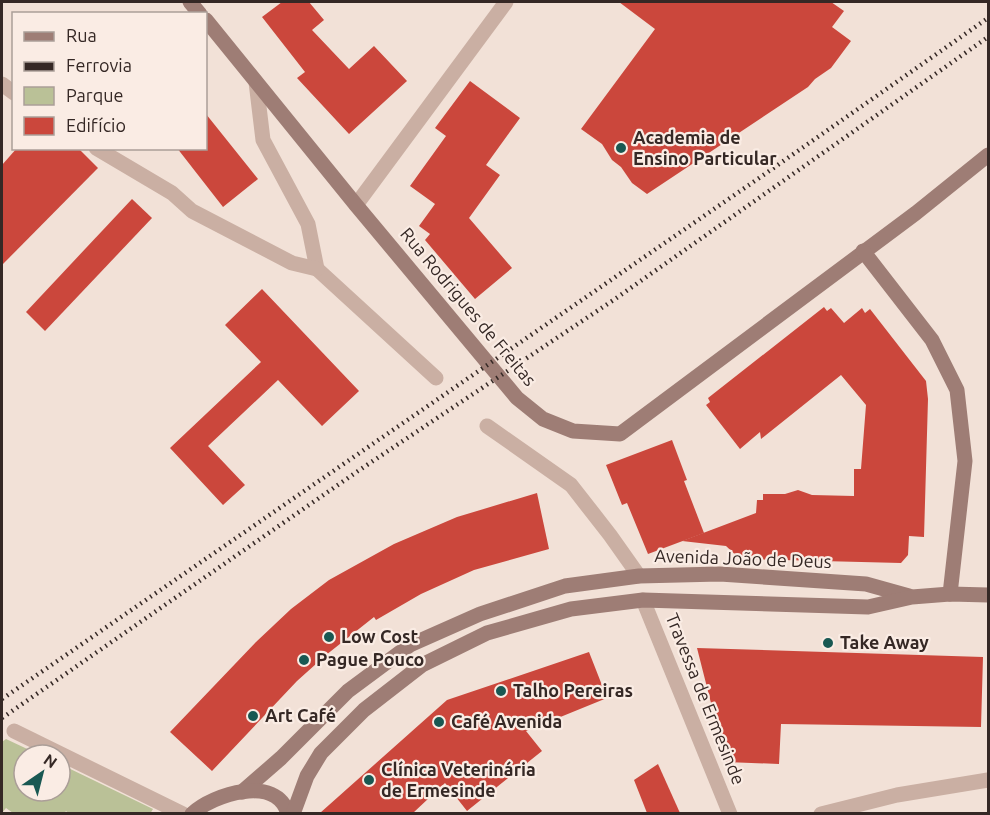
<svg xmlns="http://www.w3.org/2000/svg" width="990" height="815" font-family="Ubuntu,sans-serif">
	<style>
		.green { fill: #bac197 }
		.building { fill: #cb473c }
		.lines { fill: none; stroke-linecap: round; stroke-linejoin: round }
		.street { stroke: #caafa3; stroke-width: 15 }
		.secondary { stroke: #9e7d75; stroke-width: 15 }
		.rail { stroke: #352825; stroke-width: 4.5; stroke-dasharray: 1.5 4.5; stroke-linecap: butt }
		.poi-dot { fill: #195852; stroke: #faece4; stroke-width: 2 }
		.labels { text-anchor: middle; stroke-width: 4.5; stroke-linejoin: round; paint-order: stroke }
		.poi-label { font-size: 18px; font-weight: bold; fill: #352825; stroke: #faece4; text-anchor: start }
		.street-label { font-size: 18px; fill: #352825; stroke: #faece4 }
	</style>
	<rect width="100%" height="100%" fill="#f2e1d7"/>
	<path class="green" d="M6 739 40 755H24V791H60V764L153 809 150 814H69L66 811 64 814 13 813 6 808 2 813V742Z"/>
	<g class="building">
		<path d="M282 2H309L324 20 312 30 349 69 374 46 407 81 349 134 297 78 305 72 262 17Z"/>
		<path d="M619 2H831L844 11 832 27 851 41 831 68 815 79 808 87 647 194 632 183 621 167 612 160 602 144 581 129 655 29Z"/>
		<path d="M470 81 520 118 486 165 500 175 469 218 512 268 475 299 425 240 430 234 419 226 435 204 410 186 446 136 435 128Z"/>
		<path d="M206 114 258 179 223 207 177 148H206Z"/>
		<path d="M17 148H78L98 168 2 265V165Z"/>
		<path d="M132 199 152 218 45 331 26 312Z"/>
		<path d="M262 289 359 391 322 426 278 380 208 446 245 485 223 505 170 448 261 362 225 325Z"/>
		<path d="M824 307 827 311 831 308 844 323 862 308 865 313 870 309 926 381 928 399 924 537 909 536 908 555 901 563 740 559 726 546 682 541 756 513 757 500H763V494H785L798 490 812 495 854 496V469H861L866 405 841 375 761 439 760 432 740 449 706 405 710 402 708 398Z"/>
		<path d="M672 440 687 480 684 481 704 533 648 554 627 503 622 505 606 465Z"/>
		<path d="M537 493 549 549 474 570 421 594 376 620 374 617 326 655 297 681 212 771 170 732 256 642 291 609 329 580 394 544 457 517Z"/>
		<path d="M697 648 983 657 981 727 781 724 779 764 726 762Z"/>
		<path d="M589 652 607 698 526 731 542 751 467 811 445 783 413 813H320L447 700Z"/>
		<path d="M658 764 680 813H647L634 780Z"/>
	</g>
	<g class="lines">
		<g class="street">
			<path d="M256 82 263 140 308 224 317 269 436 378"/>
			<path d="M2 84 14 93"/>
			<path d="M96 148 172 193 192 211 292 263 317 269"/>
			<path d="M356 205 506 2"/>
			<path d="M487 426 571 485 610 535 639 576"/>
			<path d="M643 600 730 814"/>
			<path d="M14 731 183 814"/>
			<path d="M821 814 897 795 988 780"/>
		</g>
		<g class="secondary">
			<path d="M190 2 200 14"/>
			<path d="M206 20 356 205 517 398 543 419 573 431 620 434 916 213 988 155"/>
			<path d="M863 251 932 340 957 390 965 461 950 594"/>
			<path d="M242 792 281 758 348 691 410 645 480 614 565 586 639 576 720 574 866 584 909 596"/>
			<path d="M192 814C213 794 277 774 288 814"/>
			<path d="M293 814 307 776 321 753 364 710 422 665 487 633 571 609 643 600 868 607 912 597 950 594 988 595"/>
		</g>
		<g class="rail">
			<path d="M2 699 762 176 988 18"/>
			<path d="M2 718 358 471 615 299 988 37"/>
		</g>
	</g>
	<g class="poi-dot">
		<circle cx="621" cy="148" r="6"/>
		<circle cx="329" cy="637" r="6"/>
		<circle cx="828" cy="643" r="6"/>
		<circle cx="304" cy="660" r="6"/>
		<circle cx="501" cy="691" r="6"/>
		<circle cx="253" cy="716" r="6"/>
		<circle cx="439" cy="722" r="6"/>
		<circle cx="369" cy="780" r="6"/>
	</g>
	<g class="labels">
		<g class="poi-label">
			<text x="633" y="144">Academia de<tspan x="633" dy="21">Ensino Particular</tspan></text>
			<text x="341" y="643">Low Cost</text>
			<text x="840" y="649">Take Away</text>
			<text x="316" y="666">Pague Pouco</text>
			<text x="513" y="697">Talho Pereiras</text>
			<text x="265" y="722">Art Café</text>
			<text x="451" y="728">Café Avenida</text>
			<text x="381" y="776">Clínica Veterinária<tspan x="381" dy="21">de Ermesinde</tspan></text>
		</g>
		<g class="street-label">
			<text transform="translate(468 307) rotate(50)" y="6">Rua Rodrigues de Freitas</text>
			<text transform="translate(743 559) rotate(2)" y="6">Avenida João de Deus</text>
			<text transform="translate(705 699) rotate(68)" y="6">Travessa de Ermesinde</text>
		</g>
	</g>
	<rect width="990" height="815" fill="none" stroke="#352825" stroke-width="6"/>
	<rect x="12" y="12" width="195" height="138" fill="#faece4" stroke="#ab9e98" stroke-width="1.5"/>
	<rect x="24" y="32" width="30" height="9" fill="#9e7d75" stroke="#ab9e98" stroke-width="1.5"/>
	<text x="66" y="42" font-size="18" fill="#352825">Rua</text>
	<rect x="24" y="62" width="30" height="9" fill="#352825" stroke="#ab9e98" stroke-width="1.5"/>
	<text x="66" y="72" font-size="18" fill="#352825">Ferrovia</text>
	<rect x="24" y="87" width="30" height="18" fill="#bac197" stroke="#ab9e98" stroke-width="1.5"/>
	<text x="66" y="102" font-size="18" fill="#352825">Parque</text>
	<rect x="24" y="117" width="30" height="18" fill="#cb473c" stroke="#ab9e98" stroke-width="1.5"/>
	<text x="66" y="132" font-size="18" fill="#352825">Edifício</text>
	<g transform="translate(42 773) rotate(35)"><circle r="28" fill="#faece4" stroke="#ab9e98" stroke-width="1.5"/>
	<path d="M0-4.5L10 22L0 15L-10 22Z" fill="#195852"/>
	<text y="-9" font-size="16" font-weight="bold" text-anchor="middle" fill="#352825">N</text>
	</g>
</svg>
